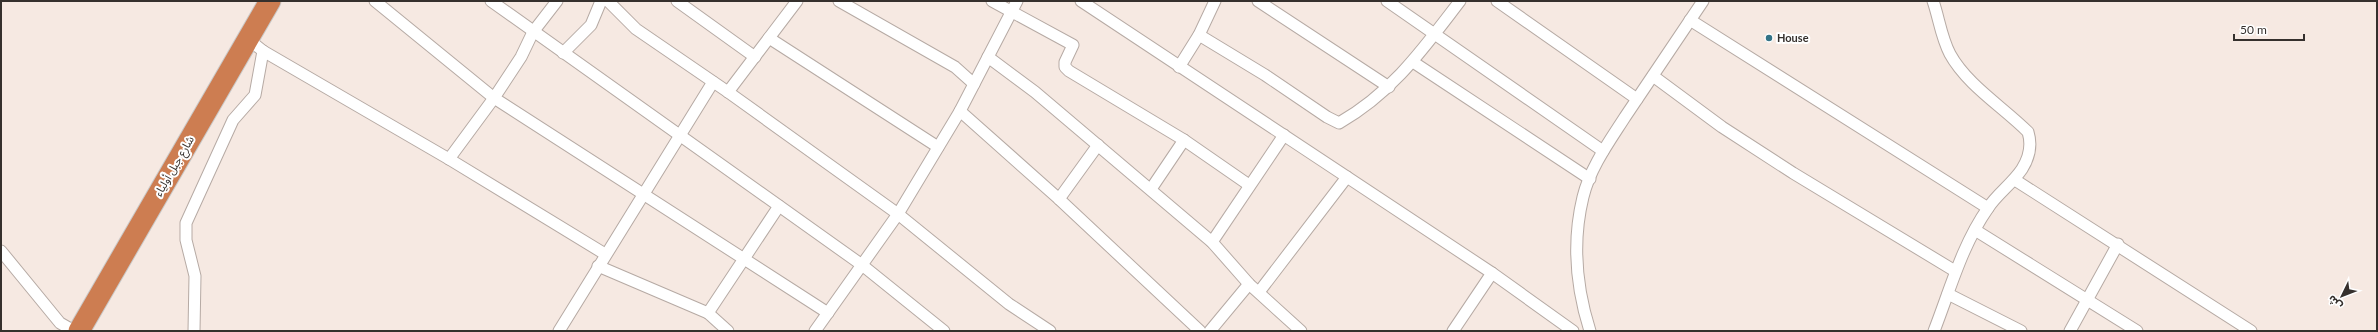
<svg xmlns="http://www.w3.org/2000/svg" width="2378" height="332" font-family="Lato,'Noto Sans Arabic',sans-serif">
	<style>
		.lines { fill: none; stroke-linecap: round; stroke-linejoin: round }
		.street-casing { stroke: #b6aaa4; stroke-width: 13 }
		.highway-casing { stroke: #cac9c8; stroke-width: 23 }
		.street { stroke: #fff; stroke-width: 11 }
		.highway { stroke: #cd7d51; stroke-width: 21 }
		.poi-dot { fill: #337387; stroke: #fff; stroke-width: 1.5 }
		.labels { text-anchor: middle; stroke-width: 4; stroke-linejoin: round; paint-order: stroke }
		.poi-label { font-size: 11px; font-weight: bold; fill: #35302d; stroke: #fff; text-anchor: start }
		.street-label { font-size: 11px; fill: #35302d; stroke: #fff }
	</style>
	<rect width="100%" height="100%" fill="#f6e9e2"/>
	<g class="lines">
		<g class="street-casing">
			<g id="street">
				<path d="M375 1 494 98 828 313"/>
				<path d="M491 1 862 265 944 331"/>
				<path d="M608 1 636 29 728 92 898 214 1009 304 1050 331"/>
				<path d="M677 1 755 57"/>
				<path d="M839 1 955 67 974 84"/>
				<path d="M992 1 1073 45 1065 62V67L1069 71 1184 140 1249 185"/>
				<path d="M1081 1 1492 273 1573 331"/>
				<path d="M1258 1 1389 87"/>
				<path d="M1387 1 1603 151"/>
				<path d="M1497 1 1637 99"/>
				<path d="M1933 1C1939 18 1941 37 1950 54 1967 85 2003 107 2028 132 2032 145 2029 158 2022 169 2012 184 1997 194 1988 208 1962 245 1950 290 1934 331"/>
				<path d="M1690 20 1988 208"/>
				<path d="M1199 35 1265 75 1327 117 1339 123C1393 92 1423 49 1460 1"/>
				<path d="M769 38 938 147"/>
				<path d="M248 39 263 51 449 159 605 254"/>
				<path d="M563 53 591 25 601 1"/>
				<path d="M988 57 1035 92 1212 242 1249 284 1301 331"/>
				<path d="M1413 62 1590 179"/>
				<path d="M1179 67 1199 35 1215 1"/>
				<path d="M1653 76 1722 127 1793 173 1955 271"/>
				<path d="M728 92 797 1"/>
				<path d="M960 111 1059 199 1200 331"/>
				<path d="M449 159 494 98 521 57 533 32 557 1"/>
				<path d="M2015 180 2251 331"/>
				<path d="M1151 189 1184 140"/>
				<path d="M1059 199 1098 145"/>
				<path d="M1975 230 2137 331"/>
				<path d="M1212 242 1284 135"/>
				<path d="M1 251 60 323 74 331"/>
				<path d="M598 266 708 313 779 206"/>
				<path d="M1259 292 1347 177"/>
				<path d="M1948 294 2021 331"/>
				<path d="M708 313 728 331"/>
				<path d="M194 331 195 276 186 240V223L233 120 255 95 263 51"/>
				<path d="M559 331 713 82"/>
				<path d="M815 331 898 214 960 111 1017 1"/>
				<path d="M1210 331 1249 284"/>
				<path d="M1453 331 1492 273"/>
				<path d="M1590 331C1576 287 1572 242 1583 197 1590 168 1609 142 1625 117 1651 78 1677 40 1703 1"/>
				<path d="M2070 331 2118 244"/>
			</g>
		</g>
		<g class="highway-casing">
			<path id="highway" d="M79 331 270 1"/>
		</g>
		<use href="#street" class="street"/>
		<use href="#highway" class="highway"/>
	</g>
	<circle class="poi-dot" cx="1769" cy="38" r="4"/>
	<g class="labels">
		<g class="poi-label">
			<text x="1777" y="42">House</text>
		</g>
		<g class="street-label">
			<text transform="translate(174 166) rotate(-60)" y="4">شارع جبل أولياء</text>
		</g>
	</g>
	<rect width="2378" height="332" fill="none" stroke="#35302d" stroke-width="4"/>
	<g transform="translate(2342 296) rotate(227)" stroke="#ffffff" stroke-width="3" paint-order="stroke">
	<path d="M0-3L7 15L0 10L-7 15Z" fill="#35302d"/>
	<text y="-6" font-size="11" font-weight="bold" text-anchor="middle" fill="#35302d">ش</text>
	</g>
	<path d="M2234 34v6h70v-6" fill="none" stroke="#35302d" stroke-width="2"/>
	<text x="2240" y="34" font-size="12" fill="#35302d" stroke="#ffffff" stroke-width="3" paint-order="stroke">50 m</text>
</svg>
